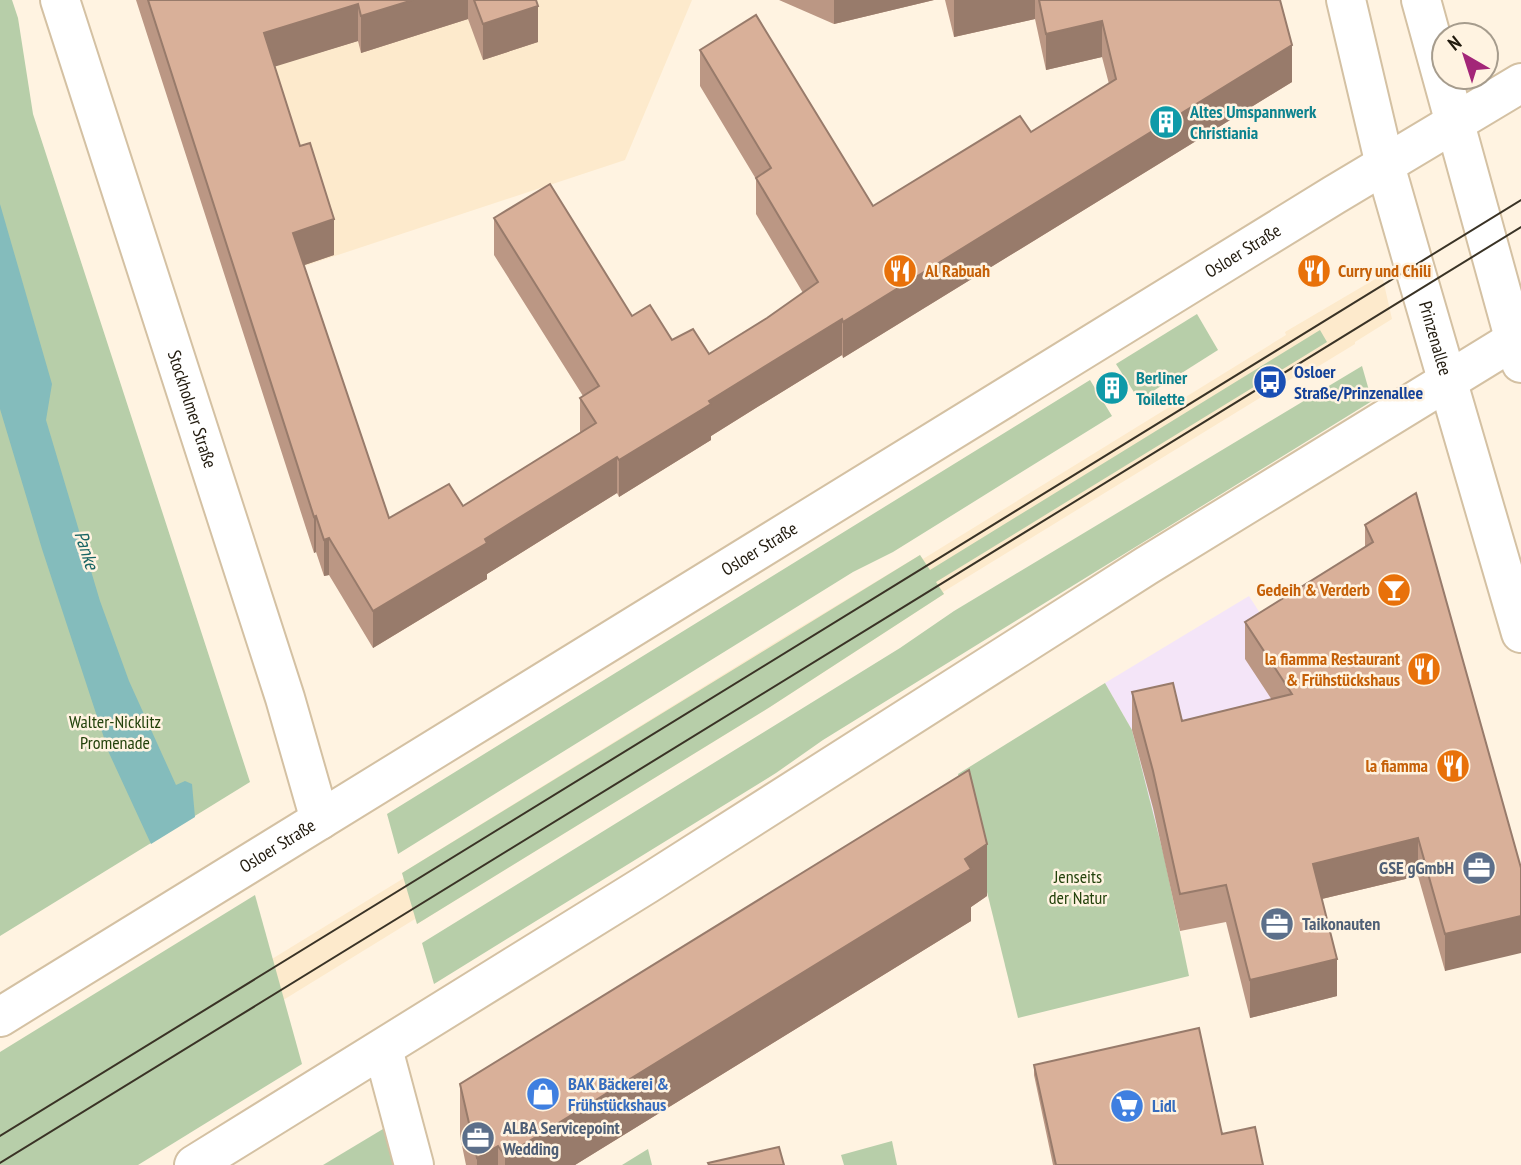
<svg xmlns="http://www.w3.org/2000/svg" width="1521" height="1165" font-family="'PT Sans Narrow',sans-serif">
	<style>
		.built { fill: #fdeacc }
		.industrial { fill: #f4e5f8 }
		.green { fill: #b7cea9 }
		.water { fill: #84bcbc }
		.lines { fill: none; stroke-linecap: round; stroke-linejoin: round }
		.minor-casing { stroke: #d4c1a3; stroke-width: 42 }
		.major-casing { stroke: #d4c1a3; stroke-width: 42 }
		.minor { stroke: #fff; stroke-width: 38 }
		.major { stroke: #fff; stroke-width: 38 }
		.tram { stroke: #3a3326; stroke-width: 2 }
		.wall { fill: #bb9784 }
		.shaded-wall { fill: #987b6b }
		.building { fill: #d9b099; stroke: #987b6b; stroke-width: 2 }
		.labels { text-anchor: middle; stroke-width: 5; stroke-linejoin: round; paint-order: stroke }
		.culture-label { font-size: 18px; font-weight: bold; fill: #0d838f; stroke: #fff3e1; text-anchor: start }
		.street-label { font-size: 18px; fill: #211a0e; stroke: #fff3e1 }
		.food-label { font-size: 18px; font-weight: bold; fill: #c56008; stroke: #fff3e1; text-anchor: end }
		.transit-label { font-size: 18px; font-weight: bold; fill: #164399; stroke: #fff3e1; text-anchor: start }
		.park-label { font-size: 18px; fill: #23420b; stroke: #fff3e1 }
		.service-label { font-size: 18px; font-weight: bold; fill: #4e5e75; stroke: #fff3e1; text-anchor: start }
		.shop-label { font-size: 18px; font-weight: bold; fill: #366cbe; stroke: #fff3e1; text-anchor: start }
		.water-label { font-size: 19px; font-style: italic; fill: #186464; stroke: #fff3e1 }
	</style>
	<rect width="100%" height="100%" fill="#fff3e1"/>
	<g class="built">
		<path d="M223 0H692L625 160 232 290Z"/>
		<path d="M1382 275 1392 319 1355 342V344L1309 372 1307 369 943 592 944 594 770 707 417 924 415 919 15 1165H0V1126L404 878 402 873 779 640 920 555 923 559 1286 335 1285 332Z"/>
	</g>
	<path class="industrial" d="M1249 596 1320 706 1173 892 1132 730 1105 683Z"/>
	<g class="green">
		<path d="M0 0H12L18 18 33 114 250 782 0 936Z"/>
		<path d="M1197 314 1218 350 1139 400 1116 364Z"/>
		<path d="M1320 330 1327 342 936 582 944 594 770 707 417 924 402 873 920 555 930 570Z"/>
		<path d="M1362 366 1372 401 823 740 776 773 434 984 422 943 900 648 954 611Z"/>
		<path d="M1090 380 1112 416 893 552 853 572 398 854 387 814Z"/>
		<path d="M1105 683 1132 730 1164 856 1189 976 1018 1018 958 774Z"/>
		<path d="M255 895 302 1064 138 1165H0V1052Z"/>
		<path d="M383 1129 391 1143 396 1165H323Z"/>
		<path d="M892 1141 897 1165H844L841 1155Z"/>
		<path d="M648 1149 652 1165H622Z"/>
	</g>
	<path class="water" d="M0 204 52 384 46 420 100 601 129 681 176 785 185 781 192 784 195 817 151 844 109 753 42 549 0 409Z"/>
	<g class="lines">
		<g class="minor-casing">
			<g id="minor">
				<path id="s1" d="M60 0 285 698 320 820"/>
				<path d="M383 1049 414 1165"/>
			</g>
		</g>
		<g class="major-casing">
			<g id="major">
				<path id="s2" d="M1346 0 1385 165 1414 266 1521 633"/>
				<path d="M1421 0 1521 363"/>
				<path id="s3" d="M0 1017 1334 195 1521 83"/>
				<path d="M194 1165 647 884 1146 566 1521 336"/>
			</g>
		</g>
		<use href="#minor" class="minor"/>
		<use href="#major" class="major"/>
		<g class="tram">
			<path d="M0 1136 1521 200"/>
			<path d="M0 1163 1521 227"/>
		</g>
	</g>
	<g class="wall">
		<path d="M136 0H536L538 42 483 60 468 19 361 53 358 41 274 66 334 255 304 265 389 518 463 506 580 433V398L583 396 494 255V218L632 316 672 340 709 354 767 318 803 293 756 214V179L700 86V50L873 206 1031 132 1109 84 1102 57 1046 70 1035 19 954 37 945 0H1280L1292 82 843 358 842 355 759 406 711 436V440L619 497 617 493 487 574V579L373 648 329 575 324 576 316 552 314 553Z"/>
		<path d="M779 0H934L834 24Z"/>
		<path d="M1365 525 1521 868 1445 971 1418 876 1322 899 1337 996 1250 1018 1226 922 1180 931 1153 808 1132 730V692L1182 721 1272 700 1245 659V622L1365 547Z"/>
		<path d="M987 896 971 907V921L575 1165H466L460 1136V1084Z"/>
		<path d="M1034 1065 1222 1134 1263 1165H1053L1034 1075Z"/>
	</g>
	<g class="shaded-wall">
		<path d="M413 0H468V19L361 53V16Z"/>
		<path d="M834 0H934L834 24Z"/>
		<path d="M954 0H1035V19L954 37Z"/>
		<path d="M358 4V41L264 70V33Z"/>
		<path d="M538 6V42L483 60V24Z"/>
		<path d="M1102 21V57L1046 70V34Z"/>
		<path d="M1292 45V82L843 358V322Z"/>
		<path d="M334 219V255L293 269V233Z"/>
		<path d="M842 319V355L759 406 711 436V440L619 497V460L709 401Z"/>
		<path d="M617 457V493L487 574V579L373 648V611L485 539Z"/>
		<path d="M316 516V552L314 553V517Z"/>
		<path d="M329 538V575L324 576V540Z"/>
		<path d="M1418 838V876L1313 901V864Z"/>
		<path d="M987 844V896L971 907V921L575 1165H505V1156Z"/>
		<path d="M1521 916V953L1445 971V934Z"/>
		<path d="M1337 959V996L1250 1018V980Z"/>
		<path d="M498 1146V1165H477V1158Z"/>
	</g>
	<g class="building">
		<path d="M148 0H413L361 16 358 4 264 33 300 146 310 143 334 219 293 233 389 518 449 484 463 506 596 423 580 398 599 386 494 218 550 184 632 316 650 305 672 340 693 329 709 354 767 318 818 282 756 178 771 168 700 50 756 15 873 206 1020 116 1031 132 1116 79 1102 21 1046 34 1039 0H1280L1292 45 843 322 842 319 759 370 709 401 711 404 619 460 617 457 485 539 487 543 373 611 329 538 324 540 316 516 314 517Z"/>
		<path d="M474 0H536L538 6 483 24Z"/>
		<path d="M1416 493 1521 868V916L1445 934 1418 838 1313 864 1337 959 1250 980 1226 885 1180 894 1153 771 1132 692 1173 683 1182 721 1292 694 1245 622 1373 542 1365 525Z"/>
		<path d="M969 770 987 844 965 859 971 869 505 1156 498 1146 477 1158 460 1084Z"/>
		<path d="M1199 1028 1222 1134 1255 1127 1263 1165H1056L1034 1065Z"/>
		<path d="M779 1147 784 1165H709L708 1163Z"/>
	</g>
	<defs>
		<g id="building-disc" transform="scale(1.75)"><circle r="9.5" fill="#0f9aa8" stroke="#fff3e1"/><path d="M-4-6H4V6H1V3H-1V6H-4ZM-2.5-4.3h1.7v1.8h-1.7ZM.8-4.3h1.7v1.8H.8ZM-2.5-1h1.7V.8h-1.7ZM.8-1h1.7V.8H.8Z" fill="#fff"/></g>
		<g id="restaurant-disc" transform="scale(1.75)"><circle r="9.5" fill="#e8710a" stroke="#fff3e1"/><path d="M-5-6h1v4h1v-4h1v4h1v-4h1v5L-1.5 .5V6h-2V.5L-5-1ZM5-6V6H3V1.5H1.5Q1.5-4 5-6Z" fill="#fff"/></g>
		<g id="bus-disc" transform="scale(1.75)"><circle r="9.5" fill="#1a4fb4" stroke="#fff3e1"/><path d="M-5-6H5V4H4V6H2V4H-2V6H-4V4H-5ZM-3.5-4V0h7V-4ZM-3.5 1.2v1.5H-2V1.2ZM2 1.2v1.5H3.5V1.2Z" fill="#fff"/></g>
		<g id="bar-disc" transform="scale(1.75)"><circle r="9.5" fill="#e8710a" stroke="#fff3e1"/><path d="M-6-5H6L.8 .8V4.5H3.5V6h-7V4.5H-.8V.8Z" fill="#fff"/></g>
		<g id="office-disc" transform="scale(1.75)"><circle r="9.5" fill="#5c6f8a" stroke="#fff3e1"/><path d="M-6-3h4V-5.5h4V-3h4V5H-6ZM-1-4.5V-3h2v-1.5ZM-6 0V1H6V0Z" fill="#fff"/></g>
		<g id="shop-disc" transform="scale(1.75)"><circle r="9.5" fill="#3f7fe0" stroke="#fff3e1"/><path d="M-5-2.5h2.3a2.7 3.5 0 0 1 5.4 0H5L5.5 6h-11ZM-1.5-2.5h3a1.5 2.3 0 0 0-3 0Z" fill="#fff"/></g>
		<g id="supermarket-disc" transform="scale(1.75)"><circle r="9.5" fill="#3f7fe0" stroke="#fff3e1"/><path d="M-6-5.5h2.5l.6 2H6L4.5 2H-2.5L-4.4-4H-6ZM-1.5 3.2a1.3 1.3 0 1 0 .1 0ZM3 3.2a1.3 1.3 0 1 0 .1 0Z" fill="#fff"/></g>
	</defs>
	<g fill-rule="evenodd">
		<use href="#building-disc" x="1166" y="122"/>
		<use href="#restaurant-disc" x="900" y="271"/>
		<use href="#restaurant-disc" x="1314" y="271"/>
		<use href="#bus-disc" x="1270" y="382"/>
		<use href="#building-disc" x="1112" y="388"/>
		<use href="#bar-disc" x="1394" y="590"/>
		<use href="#restaurant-disc" x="1424" y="669"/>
		<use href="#restaurant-disc" x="1453" y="766"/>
		<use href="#office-disc" x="1479" y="868"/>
		<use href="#office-disc" x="1277" y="924"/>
		<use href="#shop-disc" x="543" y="1094"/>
		<use href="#supermarket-disc" x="1127" y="1106"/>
		<use href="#office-disc" x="478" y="1138"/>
	</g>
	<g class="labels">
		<g class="culture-label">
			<text x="1190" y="118">Altes Umspannwerk<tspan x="1190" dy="21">Christiania</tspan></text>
			<text x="1136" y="384">Berliner<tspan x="1136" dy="21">Toilette</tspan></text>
		</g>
		<g class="street-label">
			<text dy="6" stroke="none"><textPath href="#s3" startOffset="1460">Osloer Straße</textPath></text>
			<text dy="6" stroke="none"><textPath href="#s2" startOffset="350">Prinzenallee</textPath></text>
			<text dy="6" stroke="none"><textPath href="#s1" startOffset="430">Stockholmer Straße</textPath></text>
			<text dy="6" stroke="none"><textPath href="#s3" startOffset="892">Osloer Straße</textPath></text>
			<text dy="6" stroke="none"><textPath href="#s3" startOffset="326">Osloer Straße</textPath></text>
		</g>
		<g class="food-label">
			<text x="925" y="277" text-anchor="start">Al Rabuah</text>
			<text x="1338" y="277" text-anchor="start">Curry und Chili</text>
			<text x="1370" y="596">Gedeih &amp; Verderb</text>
			<text x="1400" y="665">la fiamma Restaurant<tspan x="1400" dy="21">&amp; Frühstückshaus</tspan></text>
			<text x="1428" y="772">la fiamma</text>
		</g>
		<g class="transit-label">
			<text x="1294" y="378">Osloer<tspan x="1294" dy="21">Straße/Prinzenallee</tspan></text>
		</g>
		<g class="park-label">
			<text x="115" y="728">Walter-Nicklitz<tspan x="115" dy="21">Promenade</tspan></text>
			<text x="1078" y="883">Jenseits<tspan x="1078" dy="21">der Natur</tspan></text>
		</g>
		<g class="service-label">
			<text x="1454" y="874" text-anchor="end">GSE gGmbH</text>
			<text x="1302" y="930">Taikonauten</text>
			<text x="503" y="1134">ALBA Servicepoint<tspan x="503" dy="21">Wedding</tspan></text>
		</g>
		<g class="shop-label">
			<text x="568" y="1090">BAK Bäckerei &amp;<tspan x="568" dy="21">Frühstückshaus</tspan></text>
			<text x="1152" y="1112">Lidl</text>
		</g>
		<g class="water-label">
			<text transform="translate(87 550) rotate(72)" y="7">Panke</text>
		</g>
	</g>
	<g transform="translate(1465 56) rotate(321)"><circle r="33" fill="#fff3e1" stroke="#a69c8d" stroke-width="2"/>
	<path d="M0-5L12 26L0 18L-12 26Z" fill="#a32678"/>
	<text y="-10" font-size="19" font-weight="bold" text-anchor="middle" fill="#211a0e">N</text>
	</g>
</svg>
